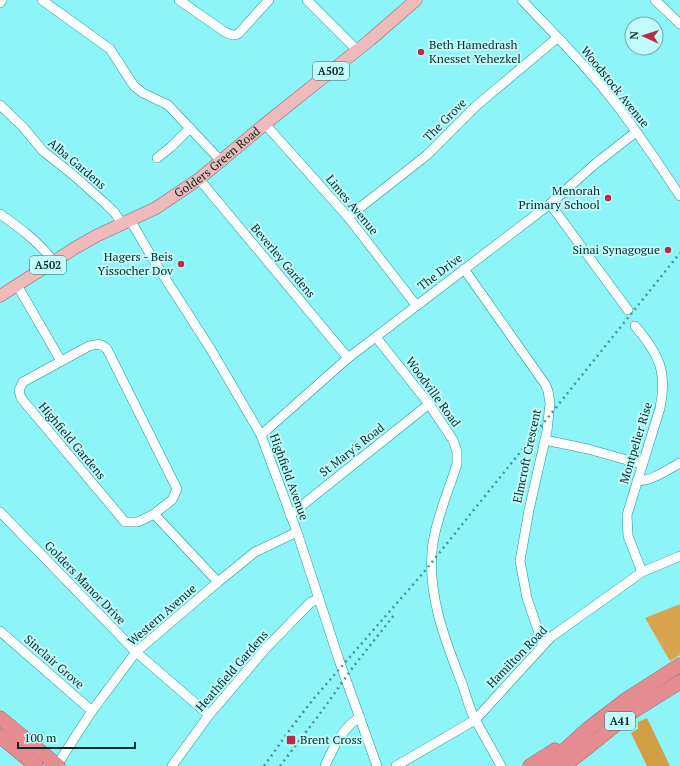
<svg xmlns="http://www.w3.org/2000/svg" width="680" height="766" font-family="'PT Serif',serif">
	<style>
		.green { fill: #d8a44e }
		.forest { fill: #d39d43 }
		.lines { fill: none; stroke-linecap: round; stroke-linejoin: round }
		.minor-casing { stroke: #1f9497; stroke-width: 10 }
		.major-casing { stroke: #97696c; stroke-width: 13 }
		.highway-casing { stroke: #97696c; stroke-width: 15 }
		.minor { stroke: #fff; stroke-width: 9 }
		.major { stroke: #efbabc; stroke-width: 12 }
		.highway { stroke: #e58c90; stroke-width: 14 }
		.rail { stroke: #4b9293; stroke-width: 2.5; stroke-dasharray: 2 4; stroke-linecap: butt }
		.poi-dot { fill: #bc2a43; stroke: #c1fbfb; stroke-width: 1.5 }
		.labels { text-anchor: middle; stroke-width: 4; stroke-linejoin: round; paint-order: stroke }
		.shield { fill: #c1fbfb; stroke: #3d6767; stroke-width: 1 }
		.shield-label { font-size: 11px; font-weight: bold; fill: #052828 }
		.poi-label { font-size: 12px; fill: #052828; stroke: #c1fbfb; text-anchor: end }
		.street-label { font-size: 12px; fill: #052828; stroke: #c1fbfb }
	</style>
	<rect width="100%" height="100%" fill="#8df5f7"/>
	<path class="green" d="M680 604V655L670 661 645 618Z"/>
	<path class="forest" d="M647 718 670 766H647L631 733 638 729V722Z"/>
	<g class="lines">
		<g class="minor-casing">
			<g id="minor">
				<path d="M42 0 110 49 134 86 143 93 168 105 222 162"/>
				<path d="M179 0 225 32C230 34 234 37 239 33L269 0"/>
				<path d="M307 0 357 50"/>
				<path d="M522 0C552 32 584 63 611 98 636 129 658 163 680 196"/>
				<path d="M655 0 680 24"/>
				<path d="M0 3 2 0"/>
				<path d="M0 105 23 127 43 151 72 174 107 205 115 213 122 224"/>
				<path d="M265 124 348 217 416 305"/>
				<path d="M157 158 171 147 190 128"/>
				<path d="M199 179 348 358"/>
				<path d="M550 204 628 310"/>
				<path d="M0 214C20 228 39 242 53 261"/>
				<path d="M348 217 427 155 476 106 557 38"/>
				<path d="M130 220 156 264 210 348 261 435 297 532 339 660 377 766"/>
				<path d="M464 269 545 384 548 391 550 403 547 431 529 510 520 561 527 598 543 645"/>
				<path d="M17 285 61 361"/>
				<path d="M635 326C658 353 668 371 660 408L627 515 628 536 642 572"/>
				<path d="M376 337 429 404 453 440 457 452V464C449 490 437 516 433 543 426 590 444 638 461 681 466 694 469 709 476 721 484 736 493 751 501 766"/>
				<path d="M261 435 348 358 550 204 595 164 636 132"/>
				<path d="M545 440 588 449 641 464"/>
				<path d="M637 481C652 481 667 470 680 463"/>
				<path d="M0 512 136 652 209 715"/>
				<path d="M154 514 172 500 177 489 107 349C101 343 97 344 89 346L23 382 19 390 21 398 125 522H138L154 514 218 582"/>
				<path d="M290 515 429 404"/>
				<path d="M0 631 92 711"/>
				<path d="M57 765 92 711 136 652 218 582 255 552 297 532"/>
				<path d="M172 766 209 715 239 680 267 647 311 602 319 599"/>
				<path d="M325 766C333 748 343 727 360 717"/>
				<path d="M396 766 475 720 551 637 642 572 680 556"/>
			</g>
		</g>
		<g class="major-casing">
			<g id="major">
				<path id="s1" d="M0 296 75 248 96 236 156 208 199 179 265 124 370 40 416 0"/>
			</g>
		</g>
		<g class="highway-casing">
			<g id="highway">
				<path d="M0 718 58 766"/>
				<path d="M0 736 36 766"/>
				<path d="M530 766 555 750"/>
				<path d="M547 766 589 728 627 699 680 665"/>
				<path d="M564 766 632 712 680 682"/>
			</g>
		</g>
		<use href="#minor" class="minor"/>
		<use href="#major" class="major"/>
		<use href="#highway" class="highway"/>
		<g class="rail">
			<path d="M264 766 294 724 315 697 424 572 680 253"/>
			<path d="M280 766 322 711 353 667 395 614"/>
		</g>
	</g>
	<g class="poi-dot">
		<circle cx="421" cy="52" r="4"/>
		<circle cx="608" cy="198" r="4"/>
		<circle cx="668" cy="250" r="4"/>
		<circle cx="181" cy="264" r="4"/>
		<rect x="286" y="735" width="10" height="10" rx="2"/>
	</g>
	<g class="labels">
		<g class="shield">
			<rect x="313" y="62" width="36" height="18" rx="3"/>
			<rect x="30" y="256" width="36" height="18" rx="3"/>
			<rect x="605" y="712" width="30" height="18" rx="3"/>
		</g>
		<g class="shield-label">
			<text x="331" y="75">A502</text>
			<text x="48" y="269">A502</text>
			<text x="620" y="725">A41</text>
		</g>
		<g class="poi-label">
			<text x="429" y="49" text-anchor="start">Beth Hamedrash<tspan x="429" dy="14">Knesset Yehezkel</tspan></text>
			<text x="600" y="195">Menorah<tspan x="600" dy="14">Primary School</tspan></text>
			<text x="660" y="254">Sinai Synagogue</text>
			<text x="173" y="261">Hagers - Beis<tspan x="173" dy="14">Yissocher Dov</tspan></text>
			<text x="300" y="744" text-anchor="start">Brent Cross</text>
		</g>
		<g class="street-label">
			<text transform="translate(615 87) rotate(51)" y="4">Woodstock Avenue</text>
			<text transform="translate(445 120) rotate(-45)" y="4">The Grove</text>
			<text dy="4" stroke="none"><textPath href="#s1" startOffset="256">Golders Green Road</textPath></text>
			<text transform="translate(77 164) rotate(40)" y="4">Alba Gardens</text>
			<text transform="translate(352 205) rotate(50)" y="4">Limes Avenue</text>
			<text transform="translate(283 261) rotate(50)" y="4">Beverley Gardens</text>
			<text transform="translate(440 272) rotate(-37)" y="4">The Drive</text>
			<text transform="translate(433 392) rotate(54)" y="4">Woodville Road</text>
			<text transform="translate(72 441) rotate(50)" y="4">Highfield Gardens</text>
			<text transform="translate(636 443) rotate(-73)" y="4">Montpelier Rise</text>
			<text transform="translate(352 450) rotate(-38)" y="4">St Mary's Road</text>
			<text transform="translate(527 456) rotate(-78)" y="4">Elmcroft Crescent</text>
			<text transform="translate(289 477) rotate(70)" y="4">Highfield Avenue</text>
			<text transform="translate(85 583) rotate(46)" y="4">Golders Manor Drive</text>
			<text transform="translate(162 615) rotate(-41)" y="4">Western Avenue</text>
			<text transform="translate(517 657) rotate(-46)" y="4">Hamilton Road</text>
			<text transform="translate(54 662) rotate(41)" y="4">Sinclair Grove</text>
			<text transform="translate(232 671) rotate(-49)" y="4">Heathfield Gardens</text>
		</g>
	</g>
	<g transform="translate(644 36) rotate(273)"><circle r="19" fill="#c1fbfb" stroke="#76a7a7"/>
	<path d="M0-3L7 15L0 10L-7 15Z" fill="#bc2a43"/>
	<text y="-6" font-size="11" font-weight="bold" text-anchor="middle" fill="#052828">N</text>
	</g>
	<path d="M18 742v6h117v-6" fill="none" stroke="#052828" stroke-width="2"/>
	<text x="24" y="742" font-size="12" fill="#052828" stroke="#c1fbfb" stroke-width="3" paint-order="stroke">100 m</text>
</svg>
